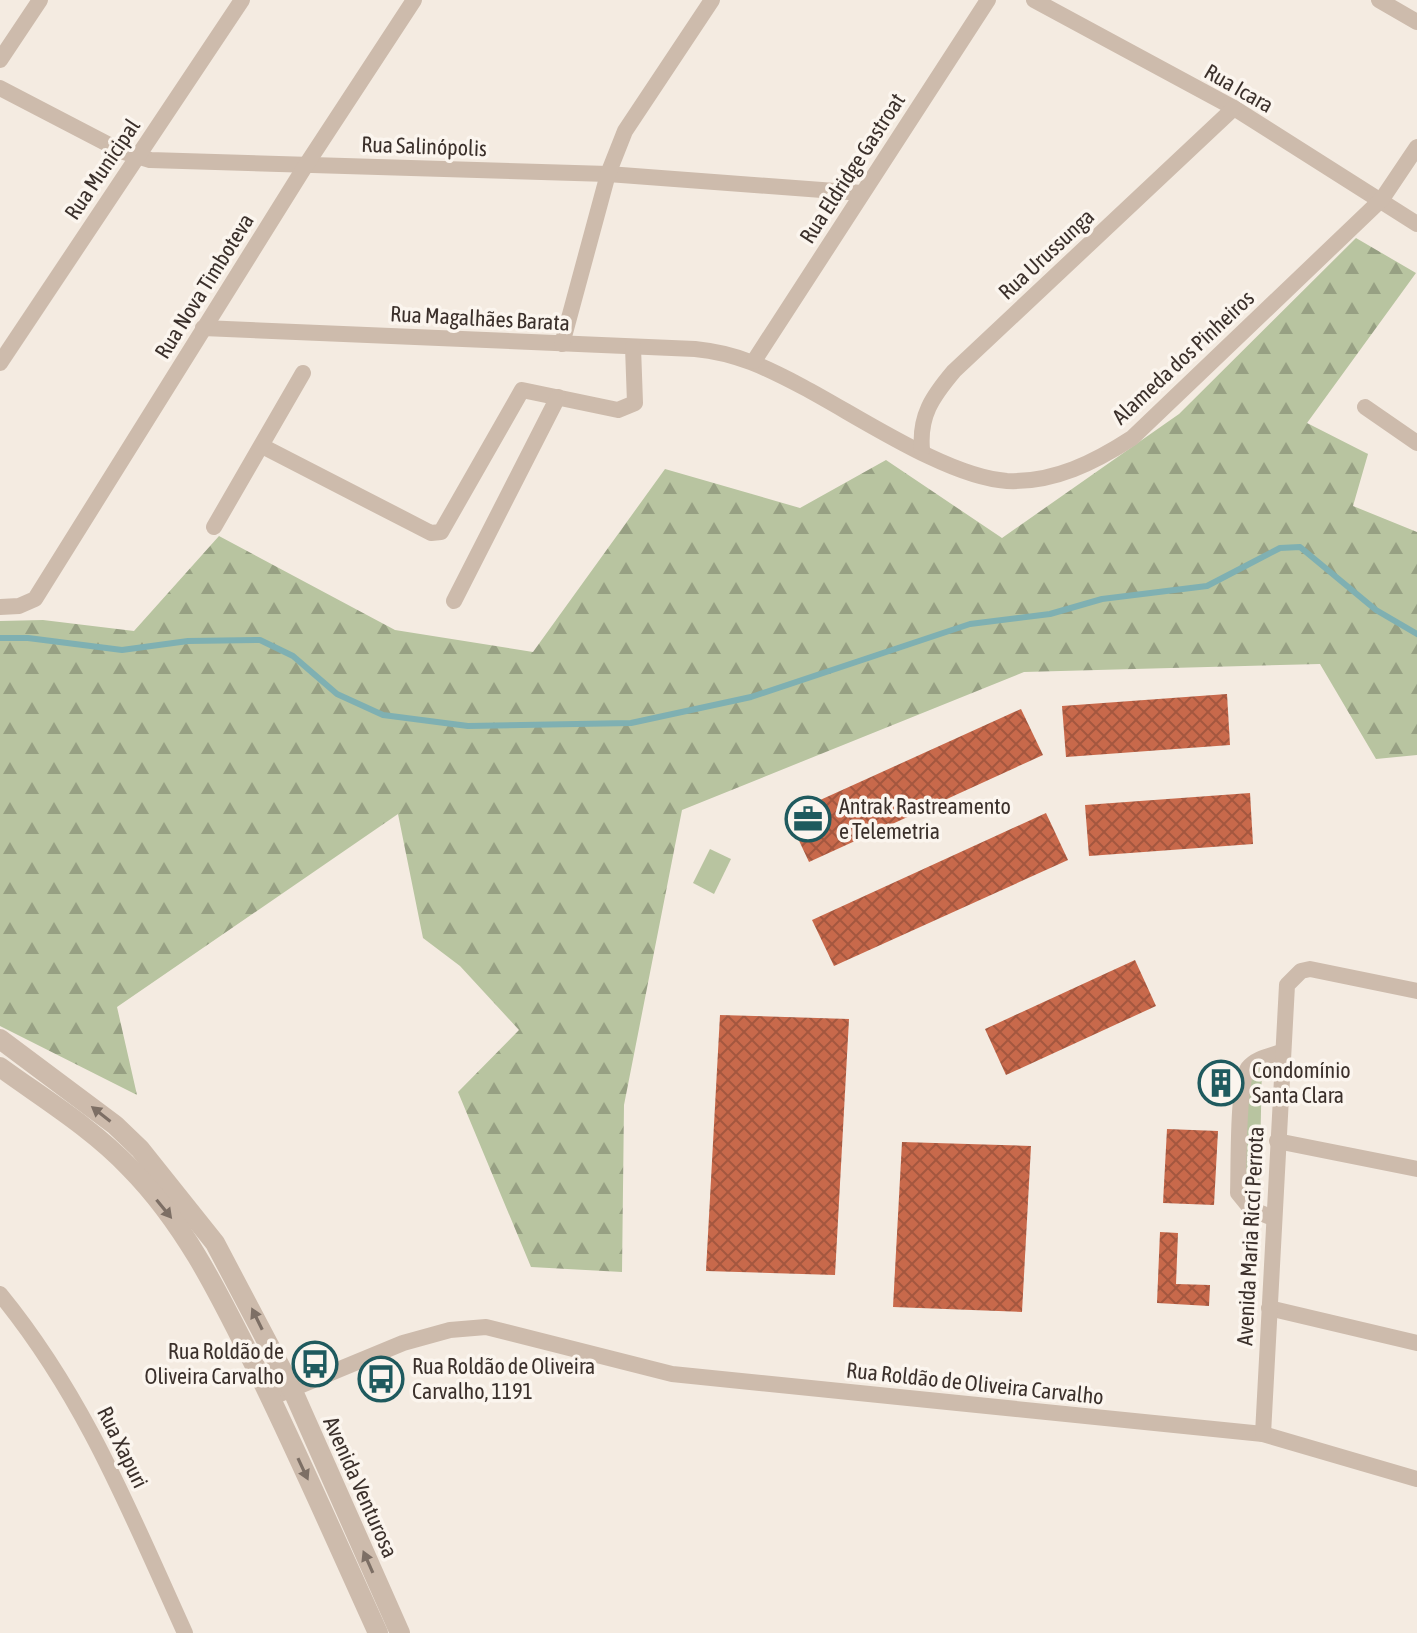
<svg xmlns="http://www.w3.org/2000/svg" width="1417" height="1633" font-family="'Asap Condensed',sans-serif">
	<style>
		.grass { fill: url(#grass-tufts) }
		.forest { fill: url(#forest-firs) }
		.park { fill: #b8c4a0 }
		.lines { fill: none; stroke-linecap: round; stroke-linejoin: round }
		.stream { stroke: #7fb0b2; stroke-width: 6 }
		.building { fill: url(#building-cross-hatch) }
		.minor { stroke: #cdbbac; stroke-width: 16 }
		.tertiary { stroke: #cdbbac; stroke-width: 20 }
		.oneway { fill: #7d6f65 }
		.labels { text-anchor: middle; stroke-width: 7; stroke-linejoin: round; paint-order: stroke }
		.street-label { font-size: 22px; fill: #3b302b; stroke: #fbf5ee }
		.poi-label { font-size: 22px; fill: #3b302b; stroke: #fbf5ee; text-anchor: start }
	</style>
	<defs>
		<pattern id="grass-tufts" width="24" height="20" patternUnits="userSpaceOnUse" patternTransform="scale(2)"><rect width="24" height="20" fill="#b8c4a0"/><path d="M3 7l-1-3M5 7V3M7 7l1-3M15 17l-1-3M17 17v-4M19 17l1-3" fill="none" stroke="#97a083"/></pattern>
		<pattern id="forest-firs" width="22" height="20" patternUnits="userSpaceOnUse" patternTransform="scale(2)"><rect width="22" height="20" fill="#b8c4a0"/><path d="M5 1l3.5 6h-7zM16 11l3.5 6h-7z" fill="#97a083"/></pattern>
		<pattern id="building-cross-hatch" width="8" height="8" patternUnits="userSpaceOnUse" patternTransform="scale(2)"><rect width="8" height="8" fill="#c8694b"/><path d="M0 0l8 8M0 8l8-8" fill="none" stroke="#a4573f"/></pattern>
	</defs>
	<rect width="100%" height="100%" fill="#f4ebe1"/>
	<path class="grass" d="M1262 1064 1259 1206 1245 1189 1248 1079Z"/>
	<path class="forest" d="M1356 238 1416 273 1307 423 1368 454 1353 506 1417 532V755L1376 759 1320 664 1024 672 682 810 624 1105 622 1272 531 1267 458 1092 519 1030 460 966 423 938 398 814 117 1007 137 1095 0 1026V621L43 620 134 631 219 536 395 630 533 652 665 469 800 508 886 460 1002 538 1179 414Z"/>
	<path class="park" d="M710 849 731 859 714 894 693 883Z"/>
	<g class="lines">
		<path class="stream" d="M0 638H28L122 650 188 641 260 640 293 656 337 694 383 715 468 726 631 723 751 697 970 624 1050 614 1102 599 1207 586 1280 548 1300 547 1376 610 1417 634"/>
	</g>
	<g class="building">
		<path d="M1227 694 1230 745 1066 757 1062 706Z"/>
		<path d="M1021 709 1043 755 809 862 787 815Z"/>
		<path d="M1250 793 1253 844 1089 856 1085 805Z"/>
		<path d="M1046 813 1068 860 834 966 812 920Z"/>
		<path d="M1135 960 1156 1006 1006 1075 985 1029Z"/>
		<path d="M720 1015 849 1019 835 1275 706 1271Z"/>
		<path d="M1167 1129 1218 1131 1214 1205 1163 1203Z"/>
		<path d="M902 1142 1031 1146 1022 1312 893 1307Z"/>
		<path d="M1160 1232 1178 1233 1176 1284 1210 1285 1209 1306 1157 1303Z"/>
	</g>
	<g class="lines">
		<g class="minor">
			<path d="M1034 0 1234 108 1417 224"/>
			<path d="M1379 0 1417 22"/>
			<path d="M0 60 40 0"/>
			<path d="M0 88 121 151 150 160 608 174 862 193"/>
			<path d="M203 328 695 349C737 353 767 368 803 387 858 416 947 477 1007 481 1054 483 1095 462 1132 438L1382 199 1417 147"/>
			<path d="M562 344 608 174 625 131 712 0"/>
			<path d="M754 361 988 0"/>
			<path d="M0 363 242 0"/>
			<path d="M1365 407 1417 443"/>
			<path d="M262 446 431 533 441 532 522 390 618 410 635 403 633 347"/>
			<path d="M922 450C919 416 932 397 954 371L1234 108"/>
			<path d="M214 527 303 373"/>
			<path d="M454 601 558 397"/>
			<path d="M0 607 19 606 35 599 306 165 414 0"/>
			<path d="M1277 1141 1417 1169"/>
			<path d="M1273 1218 1251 1209 1238 1193C1239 1170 1237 1084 1248 1068 1256 1058 1270 1056 1281 1052"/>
			<path d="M0 1294C85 1398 130 1512 185 1633"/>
			<path d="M1269 1308 1417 1343"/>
			<path d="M270 1398 403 1343 450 1330 486 1327 672 1374 1263 1434 1417 1479"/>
			<path d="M1263 1434 1287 985 1301 971 1310 969 1417 991"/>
		</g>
		<g class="tertiary">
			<path d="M0 1039 115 1125 140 1149 215 1243 292 1389 400 1633"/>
			<path d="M0 1067C44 1099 92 1128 130 1168 185 1224 218 1292 253 1362 297 1451 337 1543 378 1633"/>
		</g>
	</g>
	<defs><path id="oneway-solid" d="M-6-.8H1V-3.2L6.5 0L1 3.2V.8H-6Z" transform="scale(2)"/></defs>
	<g class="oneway">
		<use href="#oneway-solid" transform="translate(101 1114) rotate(-142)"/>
		<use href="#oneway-solid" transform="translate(164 1209) rotate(51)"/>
		<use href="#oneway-solid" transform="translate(257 1319) rotate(-116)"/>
		<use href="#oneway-solid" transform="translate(303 1469) rotate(65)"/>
		<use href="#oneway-solid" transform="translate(368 1562) rotate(-114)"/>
	</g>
	<defs>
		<g id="office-ring" transform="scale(2.3)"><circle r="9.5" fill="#fbf5ee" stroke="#1f5a5e" stroke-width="1.5"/><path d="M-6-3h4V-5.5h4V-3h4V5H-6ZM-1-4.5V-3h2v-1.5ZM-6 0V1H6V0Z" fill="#1f5a5e"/></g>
		<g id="building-ring" transform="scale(2.3)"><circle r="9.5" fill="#fbf5ee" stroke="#1f5a5e" stroke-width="1.5"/><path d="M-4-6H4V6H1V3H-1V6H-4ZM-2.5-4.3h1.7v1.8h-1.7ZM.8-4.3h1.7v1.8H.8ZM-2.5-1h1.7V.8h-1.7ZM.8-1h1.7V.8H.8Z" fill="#1f5a5e"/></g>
		<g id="bus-ring" transform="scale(2.3)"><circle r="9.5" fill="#fbf5ee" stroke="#1f5a5e" stroke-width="1.5"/><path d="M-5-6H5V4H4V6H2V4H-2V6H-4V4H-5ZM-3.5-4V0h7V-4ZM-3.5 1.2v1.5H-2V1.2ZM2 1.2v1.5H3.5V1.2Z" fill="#1f5a5e"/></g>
	</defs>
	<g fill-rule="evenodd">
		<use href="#office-ring" x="808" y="819"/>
		<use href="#building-ring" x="1221" y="1083"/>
		<use href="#bus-ring" x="315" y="1364"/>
		<use href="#bus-ring" x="381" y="1379"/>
	</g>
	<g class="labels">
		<g class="street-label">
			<text transform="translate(1239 88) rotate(30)" y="8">Rua Icara</text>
			<text transform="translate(424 146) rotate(2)" y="8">Rua Salinópolis</text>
			<text transform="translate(852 168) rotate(-57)" y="8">Rua Eldridge Gastroat</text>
			<text transform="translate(102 169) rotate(-56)" y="8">Rua Municipal</text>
			<text transform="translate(1046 254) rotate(-43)" y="8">Rua Urussunga</text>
			<text transform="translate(204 286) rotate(-58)" y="8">Rua Nova Timboteva</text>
			<text transform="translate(480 318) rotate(3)" y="8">Rua Magalhães Barata</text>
			<text transform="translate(1183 357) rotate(-43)" y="8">Alameda dos Pinheiros</text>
			<text transform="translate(1250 1236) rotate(-87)" y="8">Avenida Maria Ricci Perrota</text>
			<text transform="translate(975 1383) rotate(6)" y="8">Rua Roldão de Oliveira Carvalho</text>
			<text transform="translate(123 1447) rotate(64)" y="8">Rua Xapuri</text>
			<text transform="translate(361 1487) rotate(66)" y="8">Avenida Venturosa</text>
		</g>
		<g class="poi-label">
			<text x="839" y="814">Antrak Rastreamento<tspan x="839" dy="25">e Telemetria</tspan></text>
			<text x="1252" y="1078">Condomínio<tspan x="1252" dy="25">Santa Clara</tspan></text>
			<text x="284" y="1359" text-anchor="end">Rua Roldão de<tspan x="284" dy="25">Oliveira Carvalho</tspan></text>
			<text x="412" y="1374">Rua Roldão de Oliveira<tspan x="412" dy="25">Carvalho, 1191</tspan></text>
		</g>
	</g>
</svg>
